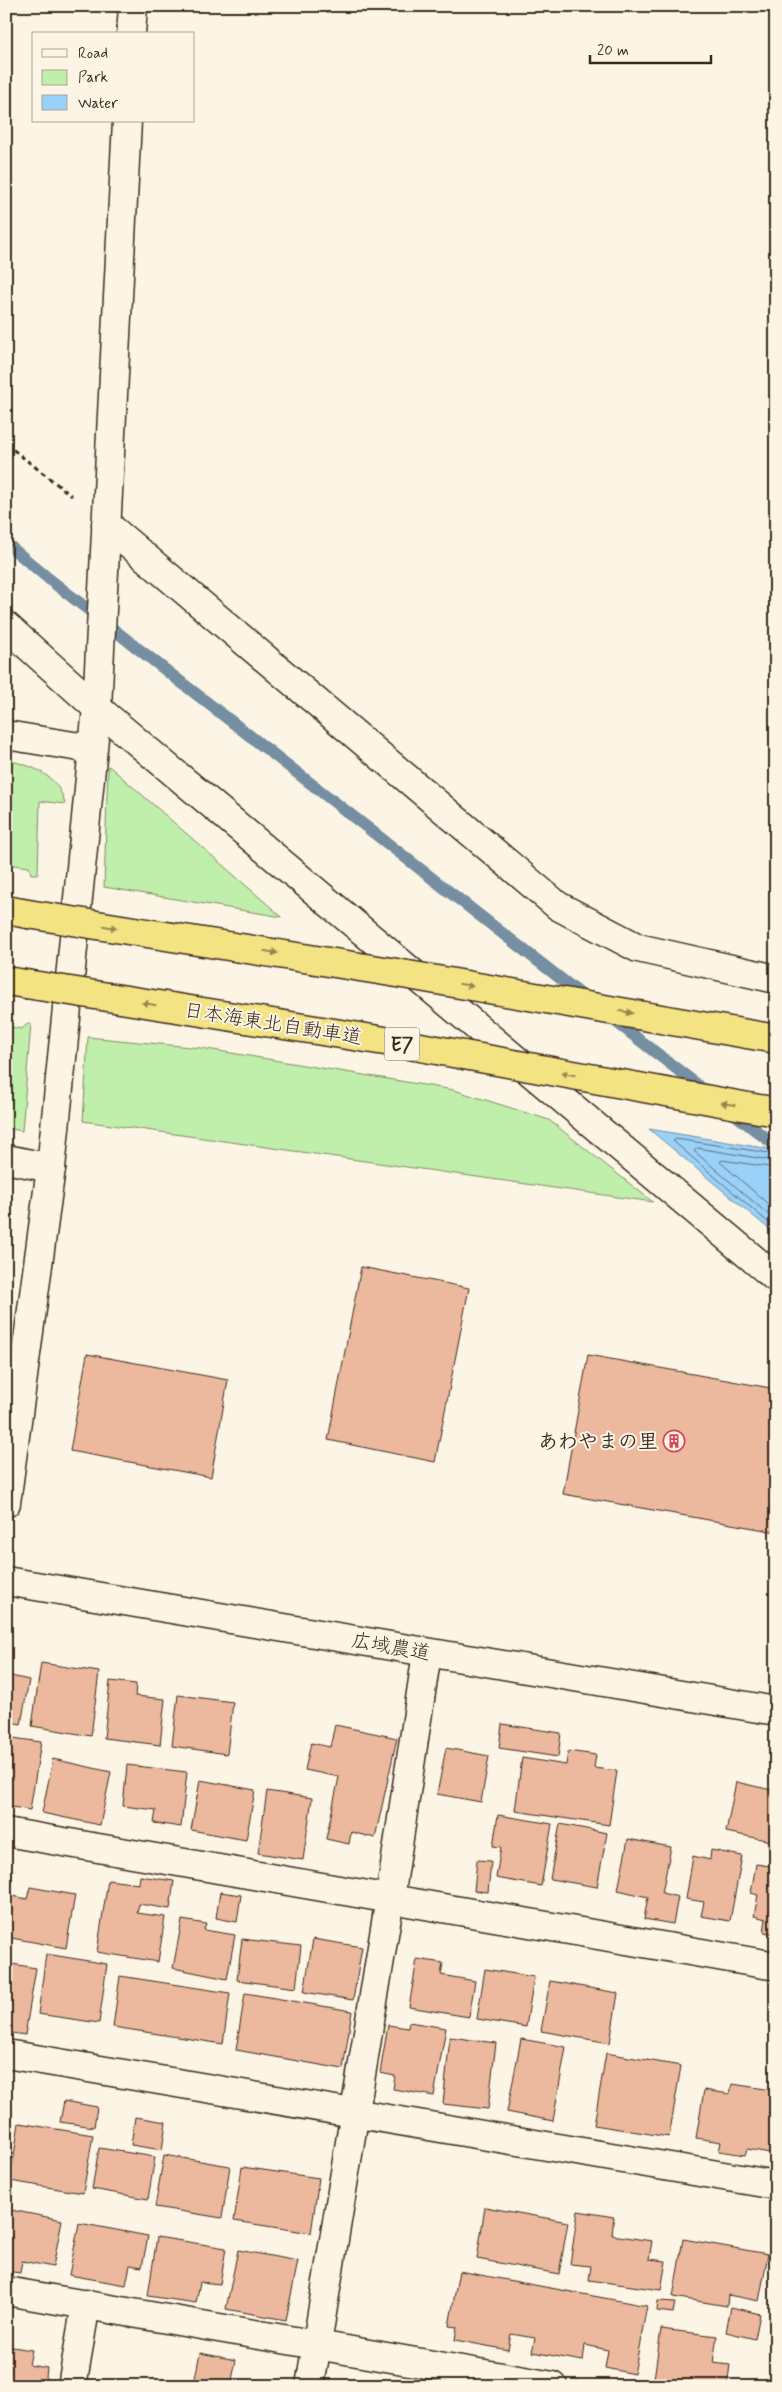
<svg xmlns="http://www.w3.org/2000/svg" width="782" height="2392" font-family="Mynerve,'Klee One',sans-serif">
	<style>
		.green { fill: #c0eeab; stroke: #7e8c64 }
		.water { fill: #9ad1f9; stroke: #748ea1 }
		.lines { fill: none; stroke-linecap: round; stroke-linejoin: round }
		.shore { stroke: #616d76; stroke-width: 1 }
		.stream { stroke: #748ea1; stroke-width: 12 }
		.building { fill: #ecb99e; stroke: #3b2a1e }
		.street-casing { stroke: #3b2a1e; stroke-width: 31 }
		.secondary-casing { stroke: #3b2a1e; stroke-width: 31 }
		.highway-casing { stroke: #3b2a1e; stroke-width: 31 }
		.path { stroke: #3b2a1e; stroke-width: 3; stroke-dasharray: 5 4; stroke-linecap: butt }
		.street { stroke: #fcf5e5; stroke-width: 28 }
		.secondary { stroke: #fcf5e5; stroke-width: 28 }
		.highway { stroke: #f4e382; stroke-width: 28 }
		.highway-bridge-casing { stroke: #3b2a1e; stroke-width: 31; stroke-linecap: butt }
		.highway-bridge { stroke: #f4e382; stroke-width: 28 }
		.oneway { fill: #988650 }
		.labels { text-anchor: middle; stroke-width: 4; stroke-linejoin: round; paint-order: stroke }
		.shield { fill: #fcf5e5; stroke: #75675a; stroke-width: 1 }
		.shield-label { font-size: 19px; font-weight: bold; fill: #3b2a1e }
		.street-label { font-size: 20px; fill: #3b2a1e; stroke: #fcf5e5 }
		.poi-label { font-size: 20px; font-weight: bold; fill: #3b2a1e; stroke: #fcf5e5; text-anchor: end }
	</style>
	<rect width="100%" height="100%" fill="#fcf5e5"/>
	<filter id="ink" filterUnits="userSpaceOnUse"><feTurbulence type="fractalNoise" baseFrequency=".02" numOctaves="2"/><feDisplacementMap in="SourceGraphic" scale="10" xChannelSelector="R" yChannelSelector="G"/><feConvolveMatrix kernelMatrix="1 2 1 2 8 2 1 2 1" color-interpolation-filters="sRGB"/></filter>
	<g filter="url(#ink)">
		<g class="green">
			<path d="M6 760C33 765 59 776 65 804L40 801 38 874H31L29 867 6 864Z"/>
			<path d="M108 766H109L282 917 104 887Z"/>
			<path d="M27 1024H31L22 1131 6 1128V1026L22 1029Z"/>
			<path d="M88 1037 201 1048 454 1090 549 1120 653 1202 83 1121Z"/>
		</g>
		<path class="water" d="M649 1129 776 1150V1235Z"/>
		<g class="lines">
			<g class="shore">
				<path d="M776 1154 676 1139 673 1141 776 1229"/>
				<path d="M776 1161 697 1148 694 1151 776 1221"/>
				<path d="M776 1168 722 1160 720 1162 776 1211"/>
			</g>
			<g class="stream">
				<path d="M6 543 49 579 588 1000"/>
				<path d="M610 1017 709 1094"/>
				<path d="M728 1109 776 1146"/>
			</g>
		</g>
		<g class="building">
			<path d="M361 1267 469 1288 435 1462 328 1440Z"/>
			<path d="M87 1354 228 1380 211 1477 70 1451Z"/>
			<path d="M588 1355 776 1389V1532L563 1494Z"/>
			<path d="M41 1663 99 1672 91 1736 32 1726Z"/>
			<path d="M6 1675 29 1680 21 1724 6 1721Z"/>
			<path d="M110 1681 136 1684 135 1696 165 1699 160 1745 104 1738Z"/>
			<path d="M178 1695 233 1702 227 1754 172 1746Z"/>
			<path d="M502 1724 561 1733 558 1757 499 1748Z"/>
			<path d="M335 1725 397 1738 375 1838 351 1832 349 1844 326 1839 339 1777 305 1770 311 1743 330 1747Z"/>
			<path d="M6 1737 41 1742 30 1810 6 1806Z"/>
			<path d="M446 1748 489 1756 481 1802 437 1794Z"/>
			<path d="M568 1751 596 1755 594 1768 617 1771 609 1825 515 1811 522 1758 566 1765Z"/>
			<path d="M53 1759 111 1772 100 1825 42 1813Z"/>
			<path d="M127 1765 187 1772 181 1827 154 1823 156 1810 123 1806Z"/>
			<path d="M200 1780 255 1790 246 1840 191 1830Z"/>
			<path d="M736 1782 776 1791V1842L726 1832Z"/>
			<path d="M267 1791 312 1798 303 1860 258 1853Z"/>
			<path d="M498 1815 552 1824 541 1886 496 1878 501 1847 493 1846Z"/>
			<path d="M560 1824 607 1833 597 1887 550 1879Z"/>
			<path d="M628 1839 671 1847 662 1893 678 1897 673 1924 644 1919 648 1897 618 1890Z"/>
			<path d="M711 1850 742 1856 730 1921 701 1916 704 1902 686 1899 693 1856 710 1860Z"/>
			<path d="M477 1860 491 1861 488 1892 474 1891Z"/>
			<path d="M756 1864 776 1867V1934L764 1932 766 1919 754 1916 758 1895 751 1893Z"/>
			<path d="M6 1876H9L6 1893Z"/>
			<path d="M140 1876 174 1881 170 1909 139 1904 137 1913 165 1917 158 1962 97 1952 108 1880 139 1884Z"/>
			<path d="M30 1887 75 1895 66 1948 6 1937 13 1896 27 1899Z"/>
			<path d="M220 1892 241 1895 237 1922 216 1918Z"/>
			<path d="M182 1920 206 1924 204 1930 235 1935 227 1979 173 1968Z"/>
			<path d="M242 1939 301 1946 296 1988 237 1980Z"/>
			<path d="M313 1939 362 1947 353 2000 304 1992Z"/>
			<path d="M46 1954 107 1964 99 2023 38 2014Z"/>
			<path d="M417 1959 443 1963 441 1975 475 1981 469 2017 409 2007Z"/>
			<path d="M6 1963 36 1968 25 2035 6 2032Z"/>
			<path d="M485 1969 534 1977 526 2027 477 2019Z"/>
			<path d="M120 1976 230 1993 223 2044 113 2027Z"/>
			<path d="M550 1981 618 1993 610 2043 541 2031Z"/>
			<path d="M245 1993 352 2011 343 2069 236 2050Z"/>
			<path d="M409 2022 446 2028 434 2096 393 2089 395 2076 380 2073 388 2025 408 2028Z"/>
			<path d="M450 2037 496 2043 488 2109 443 2104Z"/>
			<path d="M521 2039 566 2047 553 2121 507 2112Z"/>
			<path d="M606 2053 681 2066 669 2137 594 2125Z"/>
			<path d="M732 2084 772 2090 769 2114 776 2115V2154L747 2149 745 2155 719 2151 721 2142 696 2138 704 2090 730 2094Z"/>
			<path d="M64 2101 97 2107 94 2127 60 2122Z"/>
			<path d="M135 2117 166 2122 162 2150 131 2145Z"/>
			<path d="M19 2123 93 2135 83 2193 10 2181Z"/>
			<path d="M99 2148 155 2157 148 2199 92 2189Z"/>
			<path d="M164 2155 230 2166 222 2218 155 2207Z"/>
			<path d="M242 2167 319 2178 311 2233 234 2221Z"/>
			<path d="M485 2207 568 2222 559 2274 477 2259Z"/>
			<path d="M6 2209 62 2220 53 2267 22 2261 20 2273 6 2271Z"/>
			<path d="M578 2211 614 2217 612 2235 652 2241 649 2259 666 2261 661 2290 589 2280 591 2266 570 2264Z"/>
			<path d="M79 2223 148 2236 142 2267 130 2265 126 2285 69 2275Z"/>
			<path d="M157 2237 226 2248 220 2284 200 2282 196 2303 148 2296Z"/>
			<path d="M683 2239 768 2254 759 2301 728 2295 727 2306 673 2297Z"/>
			<path d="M238 2250 298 2261 286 2320 226 2309Z"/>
			<path d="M459 2271 647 2306 634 2374 605 2368 608 2350 585 2345 583 2361 532 2352 535 2338 511 2334 508 2350 455 2340 457 2327 449 2326Z"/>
			<path d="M658 2301 675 2302 673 2313 657 2311Z"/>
			<path d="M731 2307 760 2314 755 2339 726 2332Z"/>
			<path d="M661 2329 717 2336 713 2363 730 2365 727 2386H701L654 2379Z"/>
			<path d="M6 2346 32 2350 29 2365 47 2368 45 2386H6Z"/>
			<path d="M200 2353 236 2360 231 2385 195 2378Z"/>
			<path d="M106 2381 132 2386H106Z"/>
		</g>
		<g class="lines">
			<g class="street-casing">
				<g id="street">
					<path d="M131 34 133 6"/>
					<path d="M106 524 558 906 638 948 776 979"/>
					<path d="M6 626 97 708 776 1278"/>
					<path d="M6 735 92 749"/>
					<path d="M6 1159 51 1168"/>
					<path d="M6 1503 51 1168 97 708 127 121"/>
					<path d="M6 1832 776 1966"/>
					<path d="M6 2054 776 2185"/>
					<path d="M6 2291 553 2386"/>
					<path d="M72 2386 86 2304"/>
					<path d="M310 2386 390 1898 427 1653"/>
				</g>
			</g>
			<g class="secondary-casing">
				<path id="secondary" d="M6 1581 776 1711"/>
			</g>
			<g class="highway-casing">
				<g id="highway">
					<path d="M6 910 28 914"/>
					<path d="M6 981 26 984"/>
				</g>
			</g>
			<path class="path" d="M6 444 72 496"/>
			<use href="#street" class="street"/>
			<use href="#secondary" class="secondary"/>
			<use href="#highway" class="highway"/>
			<g class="highway-bridge-casing">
				<g id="highway-bridge">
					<path d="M28 914 391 972 776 1039"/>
					<path d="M26 984 404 1044 776 1112"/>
				</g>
			</g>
			<use href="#highway-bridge" class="highway-bridge"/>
		</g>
		<defs><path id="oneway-solid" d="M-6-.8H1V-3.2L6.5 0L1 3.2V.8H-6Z" transform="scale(1.25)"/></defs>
		<g class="oneway">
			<use href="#oneway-solid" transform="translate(110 927) rotate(9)"/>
			<use href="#oneway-solid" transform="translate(271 952) rotate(9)"/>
			<use href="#oneway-solid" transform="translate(466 985) rotate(10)"/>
			<use href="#oneway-solid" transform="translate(149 1004) rotate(-171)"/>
			<use href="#oneway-solid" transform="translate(626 1012) rotate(10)"/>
			<use href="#oneway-solid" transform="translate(568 1074) rotate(-170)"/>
			<use href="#oneway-solid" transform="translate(728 1104) rotate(-170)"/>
		</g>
	</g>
	<defs>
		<g id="building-ring" transform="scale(1.125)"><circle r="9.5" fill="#fcf5e5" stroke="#d1495b" stroke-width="1.5"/><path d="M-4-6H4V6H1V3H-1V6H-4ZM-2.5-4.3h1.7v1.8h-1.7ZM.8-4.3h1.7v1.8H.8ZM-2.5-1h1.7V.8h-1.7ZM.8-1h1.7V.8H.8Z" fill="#d1495b"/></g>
	</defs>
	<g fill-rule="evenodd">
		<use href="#building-ring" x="674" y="1441"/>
	</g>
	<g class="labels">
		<rect class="shield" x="384.5" y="1027.5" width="35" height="33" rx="4"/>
		<g class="shield-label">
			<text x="402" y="1051">E7</text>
		</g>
		<g class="street-label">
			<text transform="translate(273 1023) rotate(9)" y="7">日本海東北自動車道</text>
			<text transform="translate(391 1646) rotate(10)" y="7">広域農道</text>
		</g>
		<g class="poi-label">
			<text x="658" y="1448">あわやまの里</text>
		</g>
	</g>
	<rect width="782" height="2392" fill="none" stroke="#fcf5e5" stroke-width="25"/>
	<rect x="12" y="12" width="757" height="2367" fill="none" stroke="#3b2a1e" stroke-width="2" filter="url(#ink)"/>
	<rect x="32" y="32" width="162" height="90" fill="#fcf5e5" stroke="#afa495"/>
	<rect x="42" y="49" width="25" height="8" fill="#fcf5e5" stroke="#afa495"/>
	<text x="78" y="58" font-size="15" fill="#3b2a1e">Road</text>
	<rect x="42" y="70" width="25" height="15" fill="#c0eeab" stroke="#afa495"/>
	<text x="78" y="82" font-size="15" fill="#3b2a1e">Park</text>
	<rect x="42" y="95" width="25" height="15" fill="#9ad1f9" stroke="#afa495"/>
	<text x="78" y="108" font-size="15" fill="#3b2a1e">Water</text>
	<path d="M590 55v8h121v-8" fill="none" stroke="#3b2a1e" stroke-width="2.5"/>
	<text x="597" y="55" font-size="15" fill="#3b2a1e" stroke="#fcf5e5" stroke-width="4" paint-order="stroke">20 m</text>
</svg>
